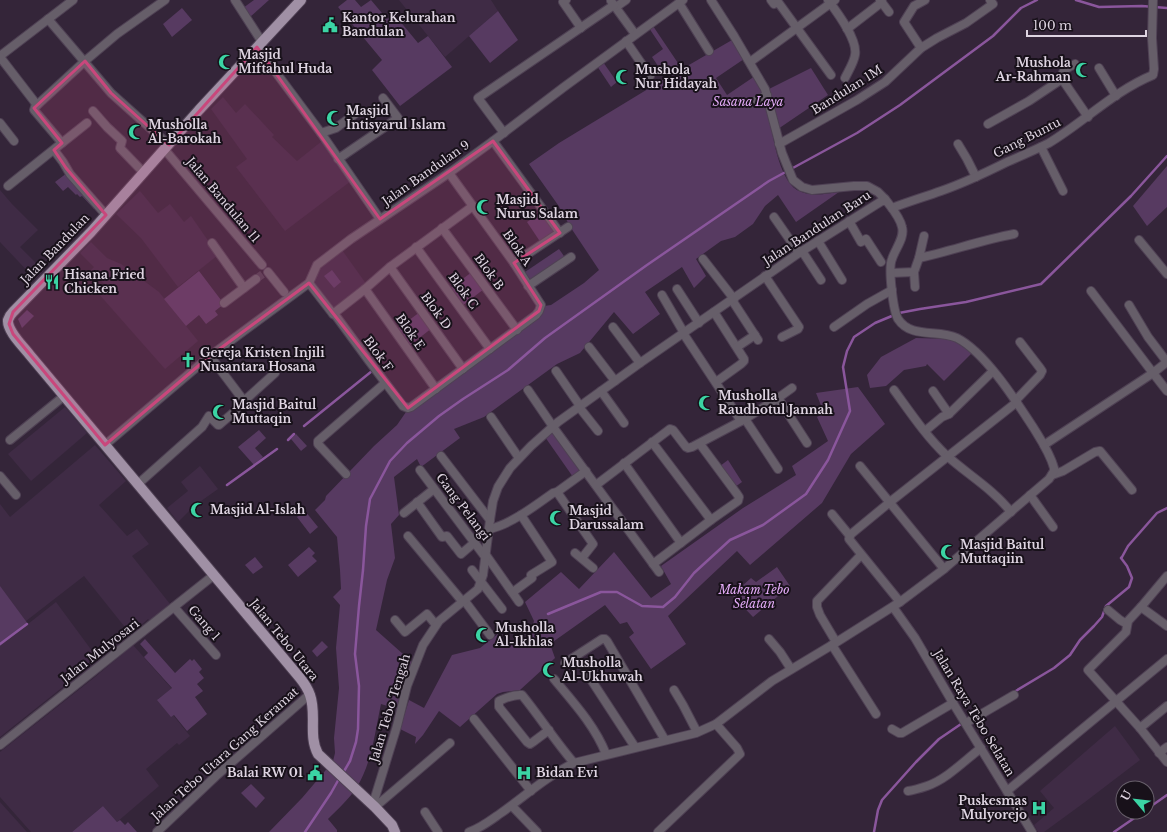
<svg xmlns="http://www.w3.org/2000/svg" width="1167" height="832" font-family="'Libre Baskerville',serif">
	<style>
		.built { fill: #3f2b45 }
		.green { fill: #573a61 }
		.lines { fill: none; stroke-linecap: round; stroke-linejoin: round }
		.stream { stroke: #8a569c; stroke-width: 2.5 }
		.minor-tunnel { stroke: #4e3f52; stroke-width: 8; stroke-dasharray: 8 4; stroke-linecap: butt }
		.minor-casing { stroke: #4f4154; stroke-width: 10 }
		.major-casing { stroke: #4f4154; stroke-width: 12 }
		.minor { stroke: #665e69; stroke-width: 8 }
		.major { stroke: #a090a5; stroke-width: 10 }
		.marked { fill: #c9477c; fill-opacity: 0.2; stroke: #c9477c; stroke-width: 3; stroke-linejoin: round }
		.labels { text-anchor: middle; stroke-width: 4; stroke-linejoin: round; paint-order: stroke }
		.poi-label { font-size: 12px; font-weight: bold; fill: #ded4e1; stroke: #18111a; text-anchor: start }
		.street-label { font-size: 12px; fill: #ded4e1; stroke: #18111a }
		.park-label { font-size: 12px; font-style: italic; fill: #e5acf9; stroke: #18111a }
	</style>
	<rect width="100%" height="100%" fill="#342539"/>
	<g class="built">
		<path d="M399 0H491L498 11 445 57Z"/>
		<path d="M223 97 236 113 245 104 274 135 272 137 297 161 322 141 341 170H343L351 181 285 231 236 167 247 159 211 109Z"/>
		<path d="M0 190 12 204 38 230 20 247 44 271 35 279 0 242Z"/>
		<path d="M140 191 158 213 170 204 184 222 191 216 218 255 178 287 141 238 116 214Z"/>
		<path d="M91 242 107 258 121 264 159 292 198 341 165 369 98 293 106 286 91 270 94 267 80 253Z"/>
		<path d="M342 250 367 285 333 310 312 283 318 268Z"/>
		<path d="M65 407 87 433 31 481 8 454Z"/>
		<path d="M95 445 126 481 99 505 127 536 137 529 149 544 132 556 170 604 150 621 148 619 140 626 141 628 132 636 84 576 26 621 28 624 56 602 98 659 0 737V504L10 517Z"/>
		<path d="M200 466 218 489 194 506 178 522 167 508 188 491 181 482Z"/>
		<path d="M133 645 172 689 158 699 171 716 173 715 190 736 179 745 177 743 146 769 159 786 117 822 103 806 72 832H31L0 797V752L95 677Z"/>
		<path d="M1115 726 1140 760 1085 802 1044 832H1038L1034 825 1054 808 1040 791Z"/>
		<path d="M0 802 27 832H0Z"/>
	</g>
	<g class="green">
		<path d="M254 0H269L250 17 243 8Z"/>
		<path d="M347 0H355L361 7 371 0 387 19 394 14 418 43 428 36 452 67 400 106 372 70 382 60 338 7Z"/>
		<path d="M182 8 192 20 172 37 163 24Z"/>
		<path d="M498 11 518 40 490 63 469 36Z"/>
		<path d="M653 26 682 69 732 40 744 59 716 78 727 95 755 76C761 87 765 100 768 113 773 134 778 178 797 190 809 197 826 194 839 192L796 222 778 195 765 206 753 224 735 237 721 241 696 259 706 276 694 288 682 267 645 292 660 314 633 334 614 312 580 353 557 364 484 417 454 429 460 438 421 467 417 459 394 477 399 515 391 524 395 558 387 580 376 630 412 662 406 673 397 709 381 704C375 732 372 762 357 787 349 799 338 809 328 819L337 830V832H269L302 798 325 771 333 761 335 753 334 738 339 688 336 648 340 605 333 597 341 589 340 570 337 537 315 510 325 500 326 496 374 446 397 425 406 412H410L519 332 544 306 551 305 584 283 599 270 571 228 558 205 529 164 559 143 666 78 652 57 663 49 649 28Z"/>
		<path d="M603 62 617 82 611 87 597 66Z"/>
		<path d="M811 68 828 95 778 129 767 90Z"/>
		<path d="M1167 166V207L1147 226 1133 206Z"/>
		<path d="M67 173 97 206 94 209 82 196 80 197 77 194 76 195 68 187 63 191 55 182Z"/>
		<path d="M543 211 556 231 541 243 527 222Z"/>
		<path d="M559 249 566 259 531 281 525 272Z"/>
		<path d="M332 270 341 282 334 288 324 276Z"/>
		<path d="M199 271 224 304 215 311 218 315 206 324 199 315 186 326 164 299Z"/>
		<path d="M472 272 484 289 462 306 449 289Z"/>
		<path d="M27 310 34 316 22 328 18 319Z"/>
		<path d="M420 312 432 328 409 346 397 329Z"/>
		<path d="M916 338 951 339 961 344 972 353 944 381 927 364 926 366 904 370 886 386 870 388 867 375 881 357Z"/>
		<path d="M858 387 885 424 851 454 822 503 750 565 737 551 668 616 686 644 651 669 629 637 634 633 627 622 620 624 605 605 550 644 555 658 520 690 503 692 497 694 460 727 439 711 423 735 415 744 416 737 400 729 409 700 424 708 452 655 480 648 498 634 507 645H518L530 634 534 621 525 602 561 572 579 589 614 552 651 598 671 584 661 566 743 508 796 475 792 466 828 441 817 417 824 413 816 393Z"/>
		<path d="M259 430 266 438 255 448 263 457 254 465 238 447Z"/>
		<path d="M551 433H553L579 467 580 471 573 477 545 437Z"/>
		<path d="M296 434 307 446 301 451 291 439Z"/>
		<path d="M728 460 742 482 735 487 720 466Z"/>
		<path d="M305 511 318 527 310 534 297 517Z"/>
		<path d="M309 547 315 553 312 556 317 561 298 577 288 565Z"/>
		<path d="M255 557 263 567 253 574 245 565Z"/>
		<path d="M777 567 790 586 753 617 732 595 751 578 756 582Z"/>
		<path d="M0 586 28 624 0 646Z"/>
		<path d="M145 639 175 673 190 659 192 661 194 659 202 669 199 672 204 678 197 684 203 691 195 697 207 714 187 731 174 715 171 717 157 700 172 688 144 657 148 653 140 644Z"/>
		<path d="M322 641 328 647 317 657 312 651Z"/>
		<path d="M251 784 265 798 256 808 241 793Z"/>
		<path d="M103 806 117 822 120 820 125 825 128 822 137 832H72Z"/>
	</g>
	<g class="lines">
		<g class="stream">
			<path d="M1076 0 1099 7 1142 6 1167 8"/>
			<path d="M304 426 372 371"/>
			<path d="M288 440 294 434"/>
			<path d="M227 485 277 449"/>
			<path d="M548 614 601 592H617L642 606 663 607 675 597 694 573 730 540 763 525 806 494 828 460 850 411 843 367 847 351 854 337 875 323 899 313 920 309 966 302 1041 284 1131 196 1167 156"/>
			<path d="M0 644 27 624"/>
			<path d="M1014 692 1054 668 1070 655 1080 640 1094 626 1102 617 1106 606 1129 587 1132 578 1127 566 1121 558 1122 557 1128 546 1157 513 1167 508"/>
			<path d="M343 773 350 761 356 742 358 729 359 686 355 654 359 606 363 570 366 526 370 499 390 461 407 443 439 416 463 399 508 370 545 338 647 265 769 181 857 133 900 105 993 36 1021 8 1037 0"/>
			<path d="M1147 809 1167 795"/>
			<path d="M305 832 331 793 340 777"/>
			<path d="M874 832 878 810 882 800 916 762 939 739 961 724"/>
			<path d="M1114 832 1143 812"/>
		</g>
		<path class="minor-tunnel" d="M256 279 267 271"/>
		<g class="minor-casing">
			<g id="minor">
				<path d="M235 0 262 42"/>
				<path d="M566 0 563 2 581 28"/>
				<path d="M711 0 734 36 765 89 782 153 793 180 802 187 812 190 854 186H867L878 192 885 199"/>
				<path d="M771 0 774 4 778 2 831 75"/>
				<path d="M828 0C837 12 858 40 855 55 854 62 849 70 845 78"/>
				<path d="M880 0 889 12"/>
				<path d="M611 1 635 34"/>
				<path d="M679 3 709 51"/>
				<path d="M616 7 626 0"/>
				<path d="M48 19 111 93 169 145"/>
				<path d="M847 29 882 2"/>
				<path d="M626 41 650 76"/>
				<path d="M257 47 321 133 380 219"/>
				<path d="M921 48 904 22 914 6 925 0"/>
				<path d="M0 56 73 0"/>
				<path d="M0 57 37 105"/>
				<path d="M750 62 835 0"/>
				<path d="M1075 64C1067 68 1061 70 1062 79L1088 117"/>
				<path d="M1099 68 1116 96"/>
				<path d="M749 104 767 95"/>
				<path d="M93 111 107 127 122 141 120 148 144 173"/>
				<path d="M0 123 14 141"/>
				<path d="M988 124 1029 101 1062 79"/>
				<path d="M321 133 336 128 355 114"/>
				<path d="M504 133 478 98 614 5"/>
				<path d="M493 141 560 233"/>
				<path d="M62 143 34 110 35 107 85 61 117 34 165 0"/>
				<path d="M779 144 857 100 885 82 921 48 937 38 966 23 993 4 990 0"/>
				<path d="M958 144 967 159 976 177"/>
				<path d="M1041 147 1063 191"/>
				<path d="M54 150 63 162 70 174 106 215"/>
				<path d="M165 150 262 265"/>
				<path d="M338 159 398 118 383 98"/>
				<path d="M8 186 87 123"/>
				<path d="M892 208C908 202 924 197 941 191 964 183 985 173 1007 162 1021 156 1035 150 1049 143 1084 122 1114 91 1153 75L1154 69 1152 38 1153 0"/>
				<path d="M774 217 799 253"/>
				<path d="M849 221 861 242 866 239 881 262"/>
				<path d="M442 228 517 330"/>
				<path d="M1139 240 1167 274"/>
				<path d="M818 241 842 280"/>
				<path d="M212 243 244 288"/>
				<path d="M416 247 490 349"/>
				<path d="M802 251 821 280"/>
				<path d="M919 258 924 236"/>
				<path d="M703 259 734 299"/>
				<path d="M514 263 568 227"/>
				<path d="M390 267 463 369"/>
				<path d="M268 272 284 292"/>
				<path d="M914 272 915 287"/>
				<path d="M891 273 914 272 919 258C951 251 982 240 1014 234"/>
				<path d="M765 276 799 327 798 329 782 337"/>
				<path d="M309 283 333 314 336 316 369 361 403 406 408 408 411 407 536 315 539 311 541 305 514 263 449 173"/>
				<path d="M528 286 571 257"/>
				<path d="M365 289 436 389"/>
				<path d="M677 289 699 323"/>
				<path d="M1091 291 1153 373 1167 391"/>
				<path d="M662 295 684 333"/>
				<path d="M732 300 758 340"/>
				<path d="M224 303 256 279"/>
				<path d="M1129 305 1148 337 1167 362"/>
				<path d="M714 312 744 359V361L741 364 716 382"/>
				<path d="M333 314 365 289 390 267 473 206"/>
				<path d="M613 327 640 363"/>
				<path d="M834 327 867 304 892 290"/>
				<path d="M683 333 741 421"/>
				<path d="M589 347 615 381"/>
				<path d="M737 347 755 335"/>
				<path d="M210 356 244 401"/>
				<path d="M556 371 580 406"/>
				<path d="M528 390 556 431 659 572"/>
				<path d="M894 390C910 412 926 436 946 455 967 474 993 489 1011 512"/>
				<path d="M601 391 624 423"/>
				<path d="M933 391 949 414 993 371"/>
				<path d="M778 398 807 443"/>
				<path d="M1016 400 1040 375 1042 371 1040 368 1020 342"/>
				<path d="M579 407 598 431"/>
				<path d="M491 417 519 458"/>
				<path d="M745 419 778 469"/>
				<path d="M925 431 942 417 949 414"/>
				<path d="M10 440 64 396"/>
				<path d="M652 442 711 520"/>
				<path d="M105 445 210 356 309 283 317 265 351 239 449 173 493 141 564 87 683 0"/>
				<path d="M1044 445 1153 373 1167 362"/>
				<path d="M441 456 490 520"/>
				<path d="M624 463 681 543"/>
				<path d="M860 466 944 569"/>
				<path d="M420 470 486 558"/>
				<path d="M346 474 318 444V441L385 383"/>
				<path d="M1052 475 1063 471 1095 452 1100 451 1132 490"/>
				<path d="M0 476 16 495"/>
				<path d="M138 484 202 427 209 416 218 425H219L241 406 244 401 275 373"/>
				<path d="M596 485 670 429 673 430 686 447 688 448 692 447 745 419 778 398 792 388"/>
				<path d="M557 492 593 544 582 558"/>
				<path d="M1030 495 1053 527"/>
				<path d="M417 502 442 537 447 536 461 554 474 543"/>
				<path d="M404 513 434 489"/>
				<path d="M832 514 850 536"/>
				<path d="M489 529C510 525 536 505 553 493L557 492 586 471"/>
				<path d="M408 536 462 601"/>
				<path d="M575 553 593 568"/>
				<path d="M486 555 519 602"/>
				<path d="M653 564 711 520 738 501 739 497 737 494 700 444"/>
				<path d="M472 570 502 609"/>
				<path d="M513 592 532 578 531 575 552 562 521 515"/>
				<path d="M464 600 490 635"/>
				<path d="M900 602 849 539 850 535 890 502 1017 402"/>
				<path d="M174 607 216 655"/>
				<path d="M893 607 915 638 953 703 1032 832"/>
				<path d="M1141 607 1167 576"/>
				<path d="M1108 610 1120 620 1127 624"/>
				<path d="M395 620 405 632 427 614 436 625"/>
				<path d="M1167 626 1141 607 1128 621 1126 632 1088 670 1140 728 1167 762"/>
				<path d="M769 639 780 652 791 669"/>
				<path d="M836 642 820 615 817 607V601L861 555"/>
				<path d="M832 645 876 714"/>
				<path d="M565 663 602 639H605L607 641 665 740"/>
				<path d="M588 675 635 747"/>
				<path d="M554 679C574 703 595 726 606 754"/>
				<path d="M674 690 683 705 697 732"/>
				<path d="M474 719 531 791"/>
				<path d="M966 723 1014 695"/>
				<path d="M1140 728 1167 706"/>
				<path d="M892 729 899 733H902L953 703"/>
				<path d="M549 730 533 742 530 744 527 742 499 707V701C506 698 513 694 522 695 540 717 555 741 574 763"/>
				<path d="M0 745 214 575"/>
				<path d="M1159 753 1167 747"/>
				<path d="M908 791C915 790 921 788 927 786 947 779 964 761 981 748"/>
				<path d="M1007 791 1167 659"/>
				<path d="M373 804 397 726 407 686 423 645 439 621 478 589 483 575 490 520 493 501 498 487 510 468 531 446 558 422 640 363 799 253 885 199C891 207 900 217 902 227 905 238 895 249 892 259 888 268 893 310 898 319 911 339 938 329 957 338 985 352 1016 401 1033 427 1041 440 1050 453 1054 468V471L1049 479 944 569 900 602 832 645 772 681 716 724 696 733 574 763C547 776 525 796 501 813 491 820 481 828 469 832"/>
				<path d="M512 806 537 832"/>
				<path d="M375 807 450 743"/>
				<path d="M425 812 438 832"/>
				<path d="M157 832 216 776 310 694"/>
				<path d="M658 832 740 754 737 748 716 724"/>
			</g>
		</g>
		<g class="major-casing">
			<path id="major" d="M301 0 199 110 91 232 13 312C11 314 9 317 8 320 7 331 23 346 29 354L300 678C304 683 308 689 310 695 317 714 308 736 318 754L375 807 392 825 395 832"/>
		</g>
		<use href="#minor" class="minor"/>
		<use href="#major" class="major"/>
	</g>
	<path class="marked" d="M257 47 380 219 493 141 560 233 514 263 541 305 539 311 408 408 309 283 210 356 105 445 13 334 9 324 13 312 106 215 66 168 54 150 62 143 34 108 85 61 111 93 169 145Z"/>
	<defs>
		<g id="civic-bare" transform="scale(1.2)"><path d="M-.6-6.5H3V-4.5H.6V-3L4-1V1h2V6H-6V1h2V-1L-.6-3ZM-1.2 2.5V6h2.4V2.5Z" fill="#3bd4a4" stroke="#18111a" stroke-width="2.5" paint-order="stroke"/></g>
		<g id="mosque-bare" transform="scale(1.2)"><path d="M3.5-4.9A6 6 0 1 0 3.5 4.9A5 5 0 1 1 3.5-4.9Z" fill="#3bd4a4" stroke="#18111a" stroke-width="2.5" paint-order="stroke"/></g>
		<g id="restaurant-bare" transform="scale(1.2)"><path d="M-5-6h1v4h1v-4h1v4h1v-4h1v5L-1.5 .5V6h-2V.5L-5-1ZM5-6V6H3V1.5H1.5Q1.5-4 5-6Z" fill="#3bd4a4" stroke="#18111a" stroke-width="2.5" paint-order="stroke"/></g>
		<g id="church-bare" transform="scale(1.2)"><path d="M-1.2-6h2.4v3.5h3.3v2.4h-3.3V6h-2.4V-.1h-3.3v-2.4h3.3Z" fill="#3bd4a4" stroke="#18111a" stroke-width="2.5" paint-order="stroke"/></g>
		<g id="hospital-bare" transform="scale(1.2)"><path d="M-5-5h3v3.5h4V-5h3V5h-3V1.5h-4V5h-3Z" fill="#3bd4a4" stroke="#18111a" stroke-width="2.5" paint-order="stroke"/></g>
	</defs>
	<g fill-rule="evenodd">
		<use href="#civic-bare" x="330" y="25"/>
		<use href="#mosque-bare" x="226" y="62"/>
		<use href="#mosque-bare" x="1083" y="70"/>
		<use href="#mosque-bare" x="623" y="77"/>
		<use href="#mosque-bare" x="334" y="118"/>
		<use href="#mosque-bare" x="136" y="132"/>
		<use href="#mosque-bare" x="484" y="207"/>
		<use href="#restaurant-bare" x="52" y="282"/>
		<use href="#church-bare" x="188" y="360"/>
		<use href="#mosque-bare" x="706" y="403"/>
		<use href="#mosque-bare" x="220" y="412"/>
		<use href="#mosque-bare" x="198" y="510"/>
		<use href="#mosque-bare" x="557" y="518"/>
		<use href="#mosque-bare" x="948" y="552"/>
		<use href="#mosque-bare" x="483" y="635"/>
		<use href="#mosque-bare" x="550" y="670"/>
		<use href="#civic-bare" x="315" y="773"/>
		<use href="#hospital-bare" x="524" y="773"/>
		<use href="#hospital-bare" x="1039" y="808"/>
	</g>
	<g class="labels">
		<g class="poi-label">
			<text x="342" y="22">Kantor Kelurahan<tspan x="342" dy="14">Bandulan</tspan></text>
			<text x="238" y="59">Masjid<tspan x="238" dy="14">Miftahul Huda</tspan></text>
			<text x="1071" y="67" text-anchor="end">Mushola<tspan x="1071" dy="14">Ar-Rahman</tspan></text>
			<text x="635" y="74">Mushola<tspan x="635" dy="14">Nur Hidayah</tspan></text>
			<text x="346" y="115">Masjid<tspan x="346" dy="14">Intisyarul Islam</tspan></text>
			<text x="148" y="129">Musholla<tspan x="148" dy="14">Al-Barokah</tspan></text>
			<text x="496" y="204">Masjid<tspan x="496" dy="14">Nurus Salam</tspan></text>
			<text x="64" y="279">Hisana Fried<tspan x="64" dy="14">Chicken</tspan></text>
			<text x="200" y="357">Gereja Kristen Injili<tspan x="200" dy="14">Nusantara Hosana</tspan></text>
			<text x="718" y="400">Musholla<tspan x="718" dy="14">Raudhotul Jannah</tspan></text>
			<text x="232" y="409">Masjid Baitul<tspan x="232" dy="14">Muttaqin</tspan></text>
			<text x="210" y="514">Masjid Al-Islah</text>
			<text x="569" y="515">Masjid<tspan x="569" dy="14">Darussalam</tspan></text>
			<text x="960" y="549">Masjid Baitul<tspan x="960" dy="14">Muttaqiin</tspan></text>
			<text x="495" y="632">Musholla<tspan x="495" dy="14">Al-Ikhlas</tspan></text>
			<text x="562" y="667">Musholla<tspan x="562" dy="14">Al-Ukhuwah</tspan></text>
			<text x="303" y="777" text-anchor="end">Balai RW 01</text>
			<text x="536" y="777">Bidan Evi</text>
			<text x="1027" y="805" text-anchor="end">Puskesmas<tspan x="1027" dy="14">Mulyorejo</tspan></text>
		</g>
		<g class="street-label">
			<text transform="translate(847 90) rotate(-32)" y="4">Bandulan 1M</text>
			<text transform="translate(1027 138) rotate(-27)" y="4">Gang Buntu</text>
			<text transform="translate(426 173) rotate(-35)" y="4">Jalan Bandulan 9</text>
			<text transform="translate(223 200) rotate(50)" y="4">Jalan Bandulan 11</text>
			<text transform="translate(817 228) rotate(-33)" y="4">Jalan Bandulan Baru</text>
			<text transform="translate(517 248) rotate(55)" y="4">Blok A</text>
			<text transform="translate(55 249) rotate(-46)" y="4">Jalan Bandulan</text>
			<text transform="translate(489 272) rotate(54)" y="4">Blok B</text>
			<text transform="translate(463 291) rotate(54)" y="4">Blok C</text>
			<text transform="translate(436 311) rotate(54)" y="4">Blok D</text>
			<text transform="translate(410 332) rotate(55)" y="4">Blok E</text>
			<text transform="translate(378 354) rotate(54)" y="4">Blok F</text>
			<text transform="translate(463 507) rotate(53)" y="4">Gang Pelangi</text>
			<text transform="translate(204 623) rotate(49)" y="4">Gang 1</text>
			<text transform="translate(284 640) rotate(51)" y="4">Jalan Tebo Utara</text>
			<text transform="translate(100 651) rotate(-38)" y="4">Jalan Mulyosari</text>
			<text transform="translate(390 708) rotate(-73)" y="4">Jalan Tebo Tengah</text>
			<text transform="translate(974 713) rotate(59)" y="4">Jalan Raya Tebo Selatan</text>
			<text transform="translate(225 754) rotate(-42)" y="4">Jalan Tebo Utara Gang Keramat</text>
		</g>
		<g class="park-label">
			<text x="748" y="106">Sasana Laya</text>
			<text x="754" y="594">Makam Tebo<tspan x="754" dy="14">Selatan</tspan></text>
		</g>
	</g>
	<g transform="translate(1135 800) rotate(298)"><circle r="19" fill="#18111a" stroke="#675f6a"/>
	<path d="M0-3L7 15L0 10L-7 15Z" fill="#3bd4a4"/>
	<text y="-6" font-size="11" font-weight="bold" text-anchor="middle" fill="#ded4e1">U</text>
	</g>
	<path d="M1027 30v6h119v-6" fill="none" stroke="#ded4e1" stroke-width="2"/>
	<text x="1033" y="30" font-size="12" fill="#ded4e1" stroke="#18111a" stroke-width="3" paint-order="stroke">100 m</text>
</svg>
